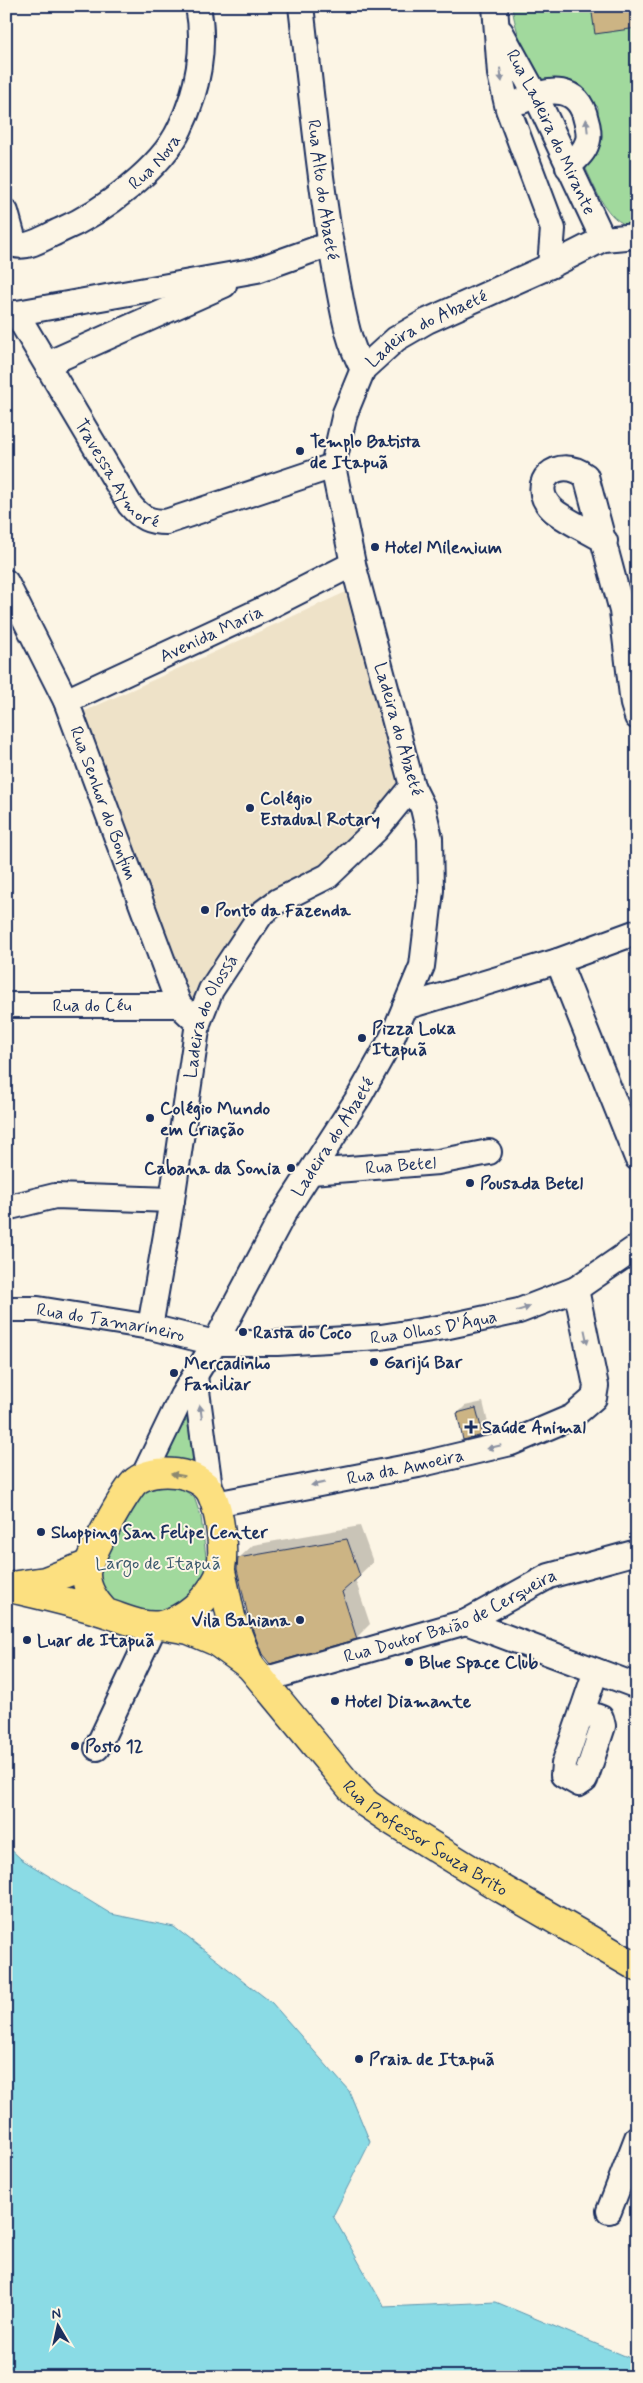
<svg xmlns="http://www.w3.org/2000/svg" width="643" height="2383" font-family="Mynerve,sans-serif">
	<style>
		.built { fill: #eee2c8 }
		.green { fill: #a1d99d; stroke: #5e847e }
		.water { fill: #8adbe5; stroke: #5e96af }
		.shadow { fill: #0003 }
		.building { fill: #ccb484; stroke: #1b2f5e }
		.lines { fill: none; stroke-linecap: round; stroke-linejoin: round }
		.minor-casing { stroke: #1b2f5e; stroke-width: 28 }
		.major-casing { stroke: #1b2f5e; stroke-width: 31 }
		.minor { stroke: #fcf5e5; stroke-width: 24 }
		.major { stroke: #fce080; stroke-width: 28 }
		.oneway { fill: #8c92a2 }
		.oneway2 { fill: #8c886f }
		.poi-dot { fill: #1b2f5e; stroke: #fcf5e5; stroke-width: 2 }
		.labels { text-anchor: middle; stroke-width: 4; stroke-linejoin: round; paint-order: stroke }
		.street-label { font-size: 18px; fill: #1b2f5e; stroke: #fcf5e5 }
		.poi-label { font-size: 18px; font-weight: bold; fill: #1b2f5e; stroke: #fcf5e5; text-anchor: start }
		.park-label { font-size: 18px; fill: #3c5a6e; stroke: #fcf5e5 }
	</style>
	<rect width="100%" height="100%" fill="#fcf5e5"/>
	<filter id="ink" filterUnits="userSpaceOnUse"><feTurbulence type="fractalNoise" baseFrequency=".02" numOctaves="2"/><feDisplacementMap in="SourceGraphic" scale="10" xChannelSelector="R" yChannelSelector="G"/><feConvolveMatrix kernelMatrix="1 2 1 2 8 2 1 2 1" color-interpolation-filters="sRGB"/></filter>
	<g filter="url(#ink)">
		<path class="built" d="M359 586 412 786 376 830 269 908 199 997 179 1005 72 717Z"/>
		<g class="green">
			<path d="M512 6H637V226C608 227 597 191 586 169L598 143V107L578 87C570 87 561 88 554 87 531 82 514 27 512 6Z"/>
			<path d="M188 1406 195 1473 153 1466Z"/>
			<path d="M163 1486 182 1489 194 1497 201 1517 208 1573 178 1611 149 1614 118 1605 99 1586 97 1575 125 1518 145 1492Z"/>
		</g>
		<path class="water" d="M6 1845 21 1859 111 1914 174 1927 272 2003 349 2091 370 2142 333 2216 384 2307 496 2302 637 2361V2377H6Z"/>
		<g class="shadow">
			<path d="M483 1402 489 1427 483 1434 458 1413 465 1406Z"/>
			<path d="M360 1526 373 1562 355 1579 370 1624 356 1638 239 1558 253 1545Z"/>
		</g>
		<g class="building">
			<path d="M591 6H637V28L595 34Z"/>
			<path d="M476 1408 483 1435 463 1440 457 1413Z"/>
			<path d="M347 1539 360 1576 342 1592 357 1639 270 1664 262 1654 249 1620 237 1569 238 1558Z"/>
		</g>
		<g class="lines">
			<g class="minor-casing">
				<g id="minor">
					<path id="s1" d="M301 6C312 97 320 189 337 279 343 310 347 341 363 369"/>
					<path d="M495 6 500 74 508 109 553 229 550 266"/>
					<path id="s2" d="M501 32 535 94 603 239"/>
					<path d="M522 101C549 87 579 85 586 120 588 126 590 137 587 143 584 153 575 160 568 167"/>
					<path id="s3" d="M6 212 15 245C29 249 49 235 61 230 101 213 162 168 180 128 198 91 206 47 198 6"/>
					<path id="s4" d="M16 313 130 505C141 518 149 522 166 522L333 466"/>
					<path d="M6 315 257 270 330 244"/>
					<path d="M47 364 224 285"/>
					<path d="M605 541C591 532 562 519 552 509 526 483 558 454 586 476L622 611 633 704 637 717"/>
					<path id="s5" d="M6 582 66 701 179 1005 198 1023"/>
					<path id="s6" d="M66 701 266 608 353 564"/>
					<path d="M558 961 637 1158"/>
					<path id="s7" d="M6 1005H179"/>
					<path d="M405 1007 558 961 637 932"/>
					<path id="s8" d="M311 1172 438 1162 489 1152"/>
					<path d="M6 1208 55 1196 172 1200"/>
					<path id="s9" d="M6 1309H38L150 1327 215 1343H277L381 1337 444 1327 519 1311 576 1289 637 1247"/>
					<path id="s10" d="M150 1327 172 1200 198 1023 211 990 262 913 278 901 328 876 376 830 412 786"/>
					<path d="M195 1376 211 1495"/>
					<path id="s11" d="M143 1477 182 1396 215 1343 284 1213 360 1095 392 1038 422 966 431 890 430 838 423 808 412 786 353 564 333 466 345 413 363 369 396 339 427 321 550 266 603 239 637 236"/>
					<path id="s12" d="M215 1504 418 1465 511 1443 572 1417 594 1398 596 1386 576 1289"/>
					<path d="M466 1622 637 1686"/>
					<path id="s13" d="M263 1680 466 1622 549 1576 637 1552"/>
					<path d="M582 1711 601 1718 603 1726 585 1780 579 1784 563 1775 564 1764 596 1671"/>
					<path d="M97 1748 155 1625"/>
					<path d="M609 2211 637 2138"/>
				</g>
			</g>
			<g class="major-casing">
				<g id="major">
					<path d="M221 1571 231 1617 250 1666"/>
					<path d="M17 1585 45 1581 87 1565"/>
					<path d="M6 1587C40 1595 73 1602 106 1613 123 1618 142 1628 161 1625 185 1620 207 1600 218 1578 227 1559 220 1512 211 1493 199 1471 155 1466 136 1481 126 1489 86 1561 86 1574 86 1589 96 1603 106 1613"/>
					<path id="s14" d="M161 1625 189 1630 215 1641 250 1666 350 1787 367 1804 389 1819 499 1887 637 1967"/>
				</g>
			</g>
			<use href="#minor" class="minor"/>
			<use href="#major" class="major"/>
		</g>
		<defs><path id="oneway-solid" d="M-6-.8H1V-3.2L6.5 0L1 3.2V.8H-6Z" transform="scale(1.25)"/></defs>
		<g class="oneway">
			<use href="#oneway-solid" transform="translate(501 75) rotate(82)"/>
			<use href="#oneway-solid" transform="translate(587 126) rotate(-96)"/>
			<use href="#oneway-solid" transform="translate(523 1309) rotate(-18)"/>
			<use href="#oneway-solid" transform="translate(586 1337) rotate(78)"/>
			<use href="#oneway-solid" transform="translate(201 1412) rotate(-98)"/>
			<use href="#oneway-solid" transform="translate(494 1447) rotate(166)"/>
			<use href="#oneway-solid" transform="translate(318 1484) rotate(169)"/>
		</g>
		<use class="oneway2" href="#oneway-solid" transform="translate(178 1475) rotate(-171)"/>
	</g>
	<g class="poi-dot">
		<circle cx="300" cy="451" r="5"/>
		<circle cx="375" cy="547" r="5"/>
		<circle cx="250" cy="808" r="5"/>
		<circle cx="205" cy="910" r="5"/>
		<circle cx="362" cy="1038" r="5"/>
		<circle cx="150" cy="1118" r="5"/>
		<circle cx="291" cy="1168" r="5"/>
		<circle cx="470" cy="1183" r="5"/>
		<circle cx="243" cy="1332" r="5"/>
		<circle cx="374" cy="1362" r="5"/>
		<circle cx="174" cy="1373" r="5"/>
		<path d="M468.5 1419.5h5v5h5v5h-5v5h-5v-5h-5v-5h5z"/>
		<circle cx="41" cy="1532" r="5"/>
		<circle cx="300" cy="1620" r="5"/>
		<circle cx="27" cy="1640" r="5"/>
		<circle cx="409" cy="1662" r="5"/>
		<circle cx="335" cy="1701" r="5"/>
		<circle cx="75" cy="1746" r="5"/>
		<circle cx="359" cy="2059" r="5"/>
	</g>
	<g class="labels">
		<g class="street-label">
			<text dy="6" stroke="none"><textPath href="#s2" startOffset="112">Rua Ladeira do Mirante</textPath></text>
			<text dy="6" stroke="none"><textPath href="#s3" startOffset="200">Rua Nova</textPath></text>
			<text dy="6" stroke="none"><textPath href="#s1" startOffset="185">Rua Alto do Abaeté</textPath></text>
			<text dy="6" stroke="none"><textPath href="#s11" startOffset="1275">Ladeira do Abaeté</textPath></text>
			<text dy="6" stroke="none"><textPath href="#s4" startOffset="191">Travessa Aymoré</textPath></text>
			<text dy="6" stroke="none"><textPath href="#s6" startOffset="160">Avenida Maria</textPath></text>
			<text transform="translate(399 729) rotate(74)" y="6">Ladeira do Abaeté</text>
			<text dy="6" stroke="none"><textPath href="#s5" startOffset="242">Rua Senhor do Bonfim</textPath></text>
			<text dy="6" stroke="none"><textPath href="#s7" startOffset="86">Rua do Céu</textPath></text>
			<text dy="6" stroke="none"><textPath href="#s10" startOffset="318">Ladeira do Olossá</textPath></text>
			<text dy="6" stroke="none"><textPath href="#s11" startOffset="390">Ladeira do Abaeté</textPath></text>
			<text dy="6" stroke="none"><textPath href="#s8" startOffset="90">Rua Betel</textPath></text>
			<text dy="6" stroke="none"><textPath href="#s9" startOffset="106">Rua do Tamarineiro</textPath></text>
			<text dy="6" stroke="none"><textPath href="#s9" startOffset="432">Rua Olhos D'Água</textPath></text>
			<text dy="6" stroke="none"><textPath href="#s12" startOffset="194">Rua da Amoeira</textPath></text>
			<text dy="6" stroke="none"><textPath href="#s13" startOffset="199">Rua Doutor Baião de Cerqueira</textPath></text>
			<text dy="6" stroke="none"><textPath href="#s14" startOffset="348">Rua Professor Souza Brito</textPath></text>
		</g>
		<g class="poi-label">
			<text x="310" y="447">Templo Batista<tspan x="310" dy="21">de Itapuã</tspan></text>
			<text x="385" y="553">Hotel Milenium</text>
			<text x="260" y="804">Colégio<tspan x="260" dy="21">Estadual Rotary</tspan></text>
			<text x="215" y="916">Ponto da Fazenda</text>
			<text x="372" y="1034">Pizza Loka<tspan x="372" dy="21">Itapuã</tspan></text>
			<text x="160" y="1114">Colégio Mundo<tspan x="160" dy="21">em Criação</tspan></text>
			<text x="281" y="1174" text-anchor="end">Cabana da Sonia</text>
			<text x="480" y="1189">Pousada Betel</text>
			<text x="253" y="1338">Rasta do Coco</text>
			<text x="384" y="1368">Garijú Bar</text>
			<text x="184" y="1369">Mercadinho<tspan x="184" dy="21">Familiar</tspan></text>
			<text x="482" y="1433">Saúde Animal</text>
			<text x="51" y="1538">Shopping San Felipe Center</text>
			<text x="290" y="1626" text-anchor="end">Vila Bahiana</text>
			<text x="37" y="1646">Luar de Itapuã</text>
			<text x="419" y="1668">Blue Space Club</text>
			<text x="345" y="1707">Hotel Diamante</text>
			<text x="85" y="1752">Posto 12</text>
			<text x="369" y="2065">Praia de Itapuã</text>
		</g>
		<g class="park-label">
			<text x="158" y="1569">Largo de Itapuã</text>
		</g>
	</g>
	<rect width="643" height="2383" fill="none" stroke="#fcf5e5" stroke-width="25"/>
	<rect x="12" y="12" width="618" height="2358" fill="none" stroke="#1b2f5e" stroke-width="2" filter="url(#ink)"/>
	<g transform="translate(58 2326) rotate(351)" stroke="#fcf5e5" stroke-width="4" paint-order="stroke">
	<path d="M0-4L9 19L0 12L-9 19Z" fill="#1b2f5e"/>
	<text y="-8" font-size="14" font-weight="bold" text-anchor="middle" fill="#1b2f5e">N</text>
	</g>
</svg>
